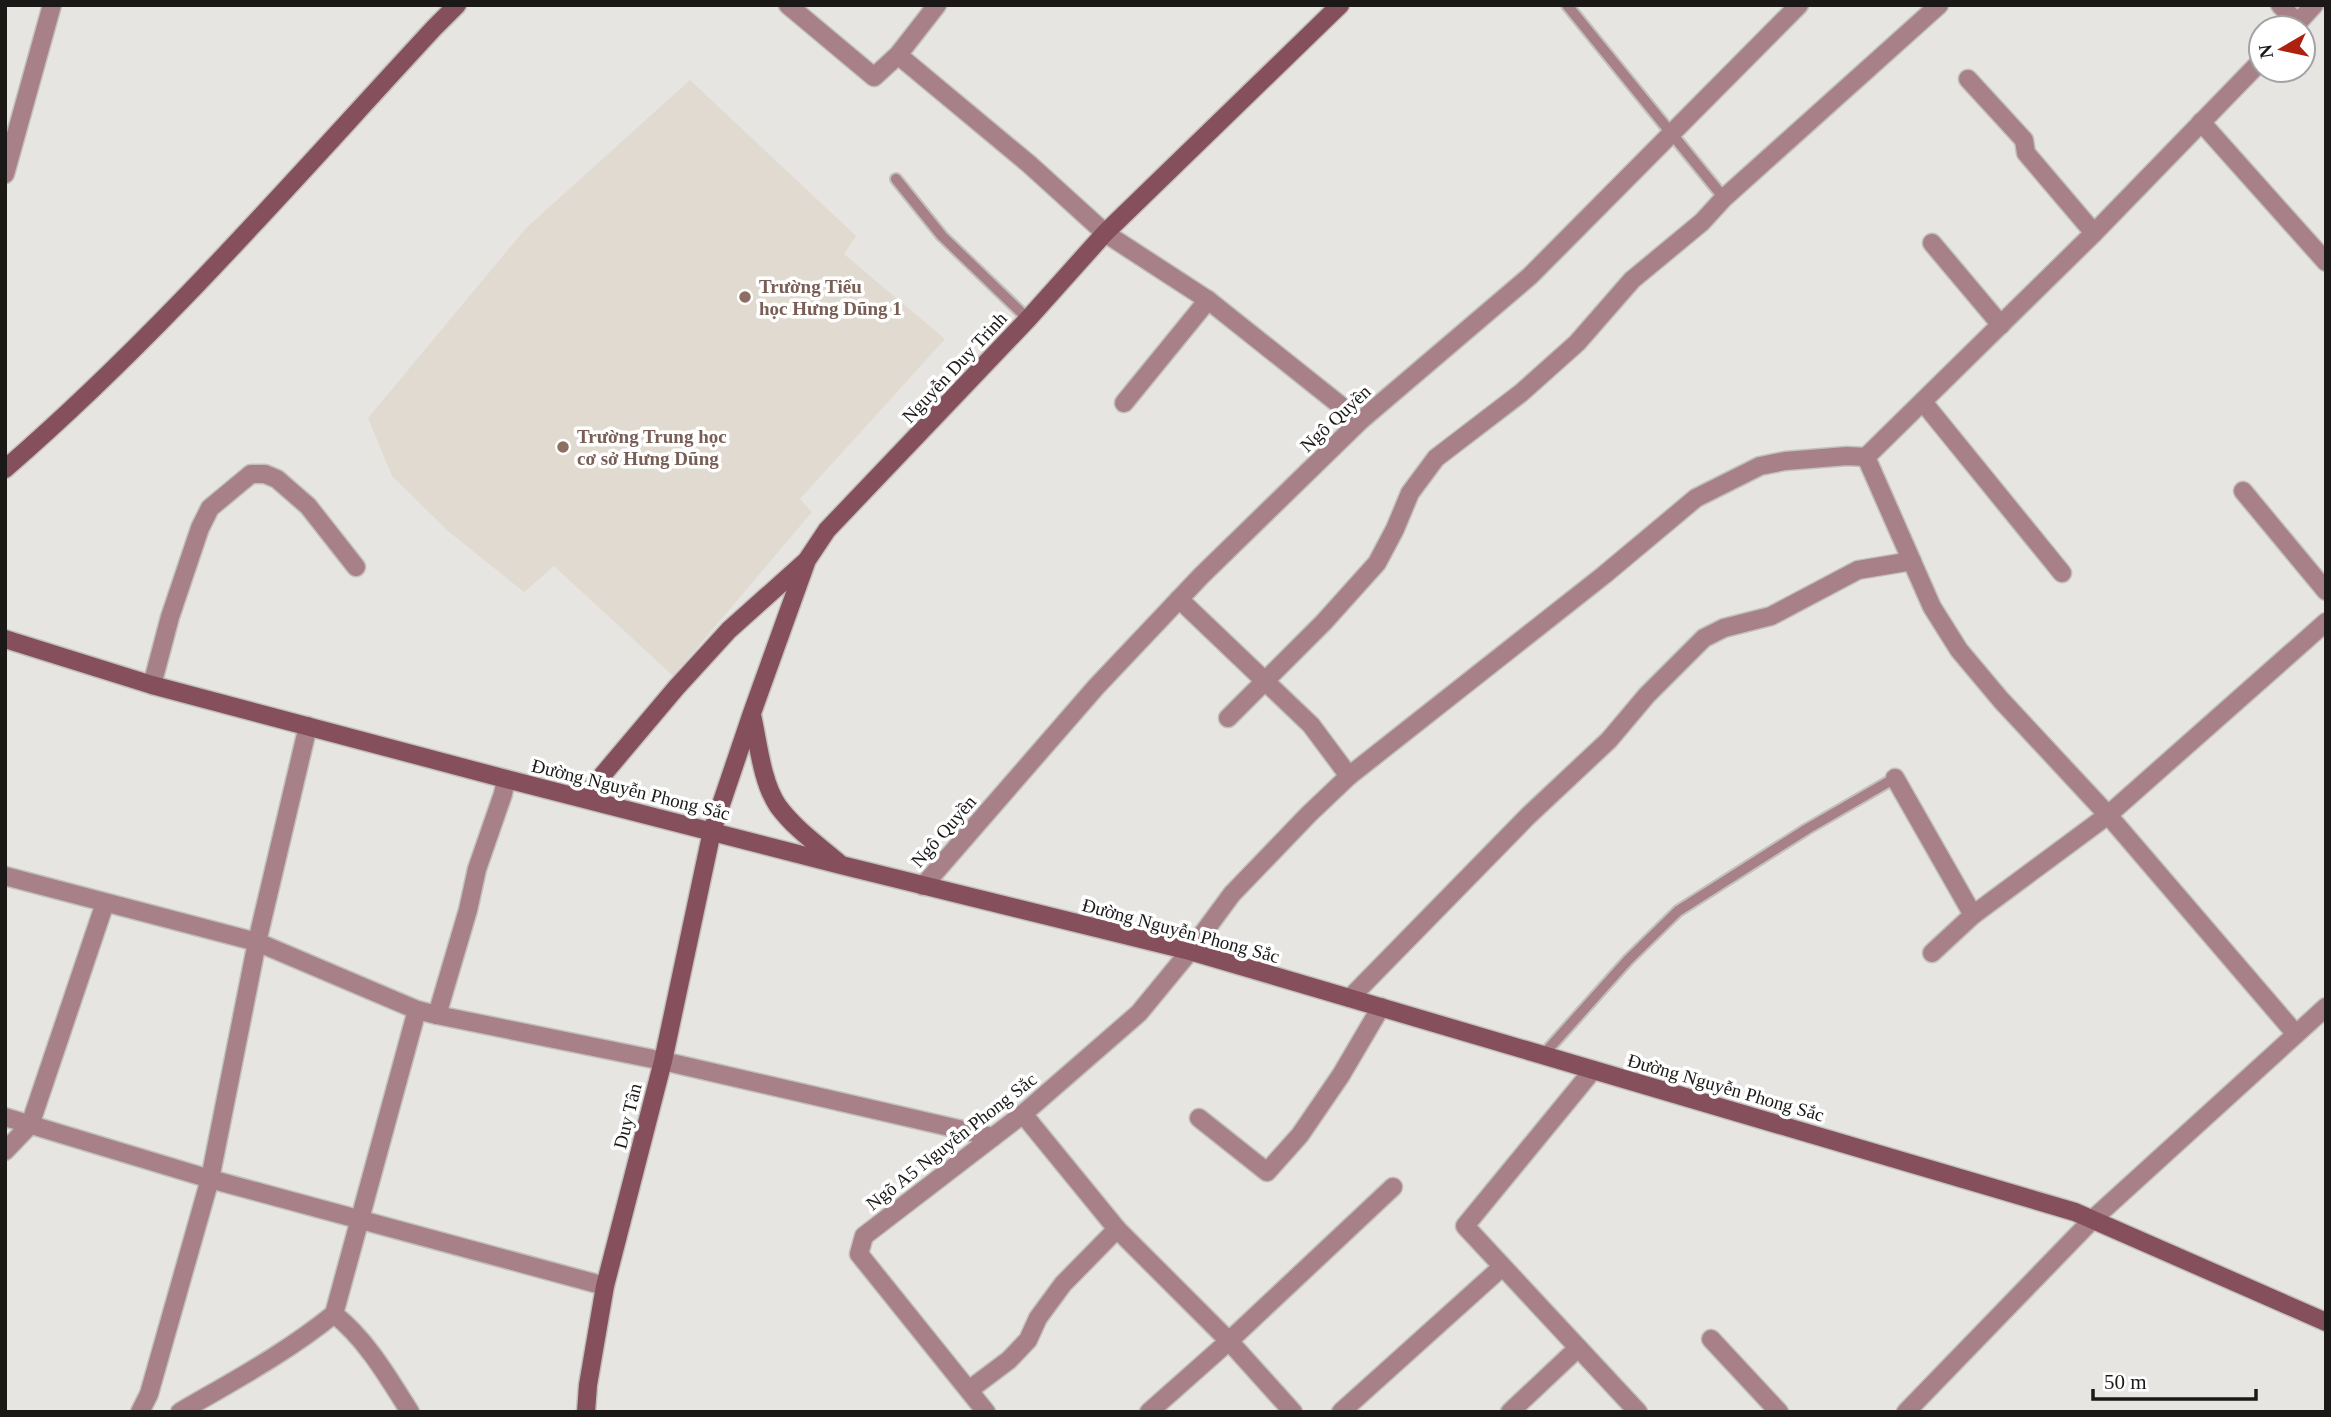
<svg xmlns="http://www.w3.org/2000/svg" width="2331" height="1417" font-family="'Times New Roman',serif">
	<style>
		.built { fill: #e0dad0 }
		.lines { fill: none; stroke-linecap: round; stroke-linejoin: round }
		.lane-casing { stroke: #c2c0be; stroke-width: 14 }
		.street-casing { stroke: #c2c0be; stroke-width: 21 }
		.secondary-casing { stroke: #c2c0be; stroke-width: 21 }
		.lane { stroke: #a78088; stroke-width: 10 }
		.street { stroke: #a78088; stroke-width: 18 }
		.secondary { stroke: #854f5c; stroke-width: 18 }
		.education-dot { fill: #8d6e63; stroke: #fff; stroke-width: 2.5 }
		.labels { text-anchor: middle; stroke-width: 7; stroke-linejoin: round; paint-order: stroke }
		.education-label { font-size: 19px; font-weight: bold; fill: #785e54; stroke: #fff; text-anchor: start }
		.street-label { font-size: 19px; fill: #1a1918; stroke: #fff }
	</style>
	<rect width="100%" height="100%" fill="#e7e5e2"/>
	<path class="built" d="M690 80 856 236 844 254 945 339 800 499 812 512 673 676 554 566 524 592 448 531 392 476 368 418 526 228Z"/>
	<g class="lines">
		<g class="lane-casing">
			<g id="lane">
				<path d="M1567 5 1724 198"/>
				<path d="M896 179 942 236 1028 319"/>
				<path d="M1543 1055 1628 960 1678 911 1807 829 1895 778"/>
			</g>
		</g>
		<g class="street-casing">
			<g id="street">
				<path d="M788 5 874 77 898 55 937 5"/>
				<path d="M2280 5 2298 23"/>
				<path d="M2293 28 2314 5"/>
				<path d="M898 55 1029 164 1105 233 1208 300 1360 421"/>
				<path d="M1968 79 2024 140 2026 153 2094 233"/>
				<path d="M2201 122 2326 262"/>
				<path d="M5 174 52 5"/>
				<path d="M1932 243 2001 325"/>
				<path d="M1923 402 2062 573"/>
				<path d="M1124 403 1208 300"/>
				<path d="M1866 457 1932 607 1959 650 2001 700 2108 815 2295 1033"/>
				<path d="M2243 491 2326 591"/>
				<path d="M1179 599 1311 725 1349 776"/>
				<path d="M152 685 170 617 200 528 210 508 251 474H265L277 479 308 506 356 567"/>
				<path d="M1228 718 1324 622 1377 563 1395 529 1410 493 1436 458 1521 393 1577 343 1632 280 1702 222 1724 198 1939 5"/>
				<path d="M1895 778 1973 915"/>
				<path d="M5 876 257 942 417 1010 437 1015 663 1061 993 1137"/>
				<path d="M923 886 1096 687 1201 576 1360 421 1530 276 1799 5"/>
				<path d="M1932 953 1973 915 2108 815 2326 622"/>
				<path d="M1350 998 1528 816 1609 740 1647 695 1704 638 1724 628 1771 616 1858 570 1912 561"/>
				<path d="M437 1015 468 910 477 869 503 794 506 779"/>
				<path d="M1593 1070 1465 1226 1638 1412"/>
				<path d="M1023 1114 1117 1229 1229 1341 1293 1412"/>
				<path d="M5 1117 210 1179 605 1286"/>
				<path d="M1199 1118 1267 1172 1300 1135 1341 1075 1381 1007"/>
				<path d="M5 1151 30 1125 105 903"/>
				<path d="M334 1314C366 1339 388 1377 410 1412"/>
				<path d="M1711 1339 1779 1412"/>
				<path d="M969 1390 1009 1360 1028 1340 1038 1318 1063 1284 1117 1229"/>
				<path d="M140 1412 149 1394 210 1179 257 942 308 726"/>
				<path d="M180 1412C233 1381 286 1353 334 1314L417 1010"/>
				<path d="M986 1412 859 1254 864 1236 1023 1114 1139 1013 1190 951 1232 894 1309 814 1349 776 1604 575 1696 498 1760 466 1785 461 1847 456 1866 457 2094 233 2261 61"/>
				<path d="M1149 1412 1229 1341 1393 1187"/>
				<path d="M1341 1412 1502 1267"/>
				<path d="M1510 1412 1578 1348"/>
				<path d="M1906 1412 2092 1220 2326 1007"/>
			</g>
		</g>
		<g class="secondary-casing">
			<g id="secondary">
				<path d="M5 469C160 335 295 178 434 28L457 5"/>
				<path d="M5 639 152 685 506 779 841 865 1190 951 2075 1212 2326 1322"/>
				<path d="M752 715C758 742 762 783 778 806 794 828 818 845 839 863"/>
				<path d="M584 797 676 688 729 630 805 562"/>
				<path d="M586 1412 588 1385 605 1286 663 1061 712 831 752 713 807 560 827 530 1028 319 1105 233 1340 5"/>
			</g>
		</g>
		<use href="#lane" class="lane"/>
		<use href="#street" class="street"/>
		<use href="#secondary" class="secondary"/>
	</g>
	<g class="education-dot">
		<circle cx="745" cy="297" r="7"/>
		<circle cx="563" cy="447" r="7"/>
	</g>
	<g class="labels">
		<g class="education-label">
			<text x="759" y="293">Trường Tiểu<tspan x="759" dy="22">học Hưng Dũng 1</tspan></text>
			<text x="577" y="443">Trường Trung học<tspan x="577" dy="22">cơ sở Hưng Dũng</tspan></text>
		</g>
		<g class="street-label">
			<text transform="translate(954 367) rotate(-47)" y="7">Nguyễn Duy Trinh</text>
			<text transform="translate(1335 418) rotate(-43)" y="7">Ngô Quyền</text>
			<text transform="translate(631 789) rotate(14)" y="7">Đường Nguyễn Phong Sắc</text>
			<text transform="translate(943 831) rotate(-49)" y="7">Ngô Quyền</text>
			<text transform="translate(1181 930) rotate(15)" y="7">Đường Nguyễn Phong Sắc</text>
			<text transform="translate(1726 1087) rotate(16)" y="7">Đường Nguyễn Phong Sắc</text>
			<text transform="translate(627 1116) rotate(-76)" y="7">Duy Tân</text>
			<text transform="translate(951 1141) rotate(-38)" y="7">Ngõ A5 Nguyễn Phong Sắc</text>
		</g>
	</g>
	<rect width="2331" height="1417" fill="none" stroke="#1a1918" stroke-width="14"/>
	<g transform="translate(2282 49) rotate(261)"><circle r="33" fill="#ffffff" stroke="#a3a3a3" stroke-width="2"/>
	<path d="M0-5L12 26L0 18L-12 26Z" fill="#ae200f"/>
	<text y="-10" font-size="19" font-weight="bold" text-anchor="middle" fill="#1a1918">N</text>
	</g>
	<path d="M2093 1389v10h163v-10" fill="none" stroke="#1a1918" stroke-width="3.5"/>
	<text x="2104" y="1389" font-size="21" fill="#1a1918" stroke="#ffffff" stroke-width="5" paint-order="stroke">50 m</text>
</svg>
